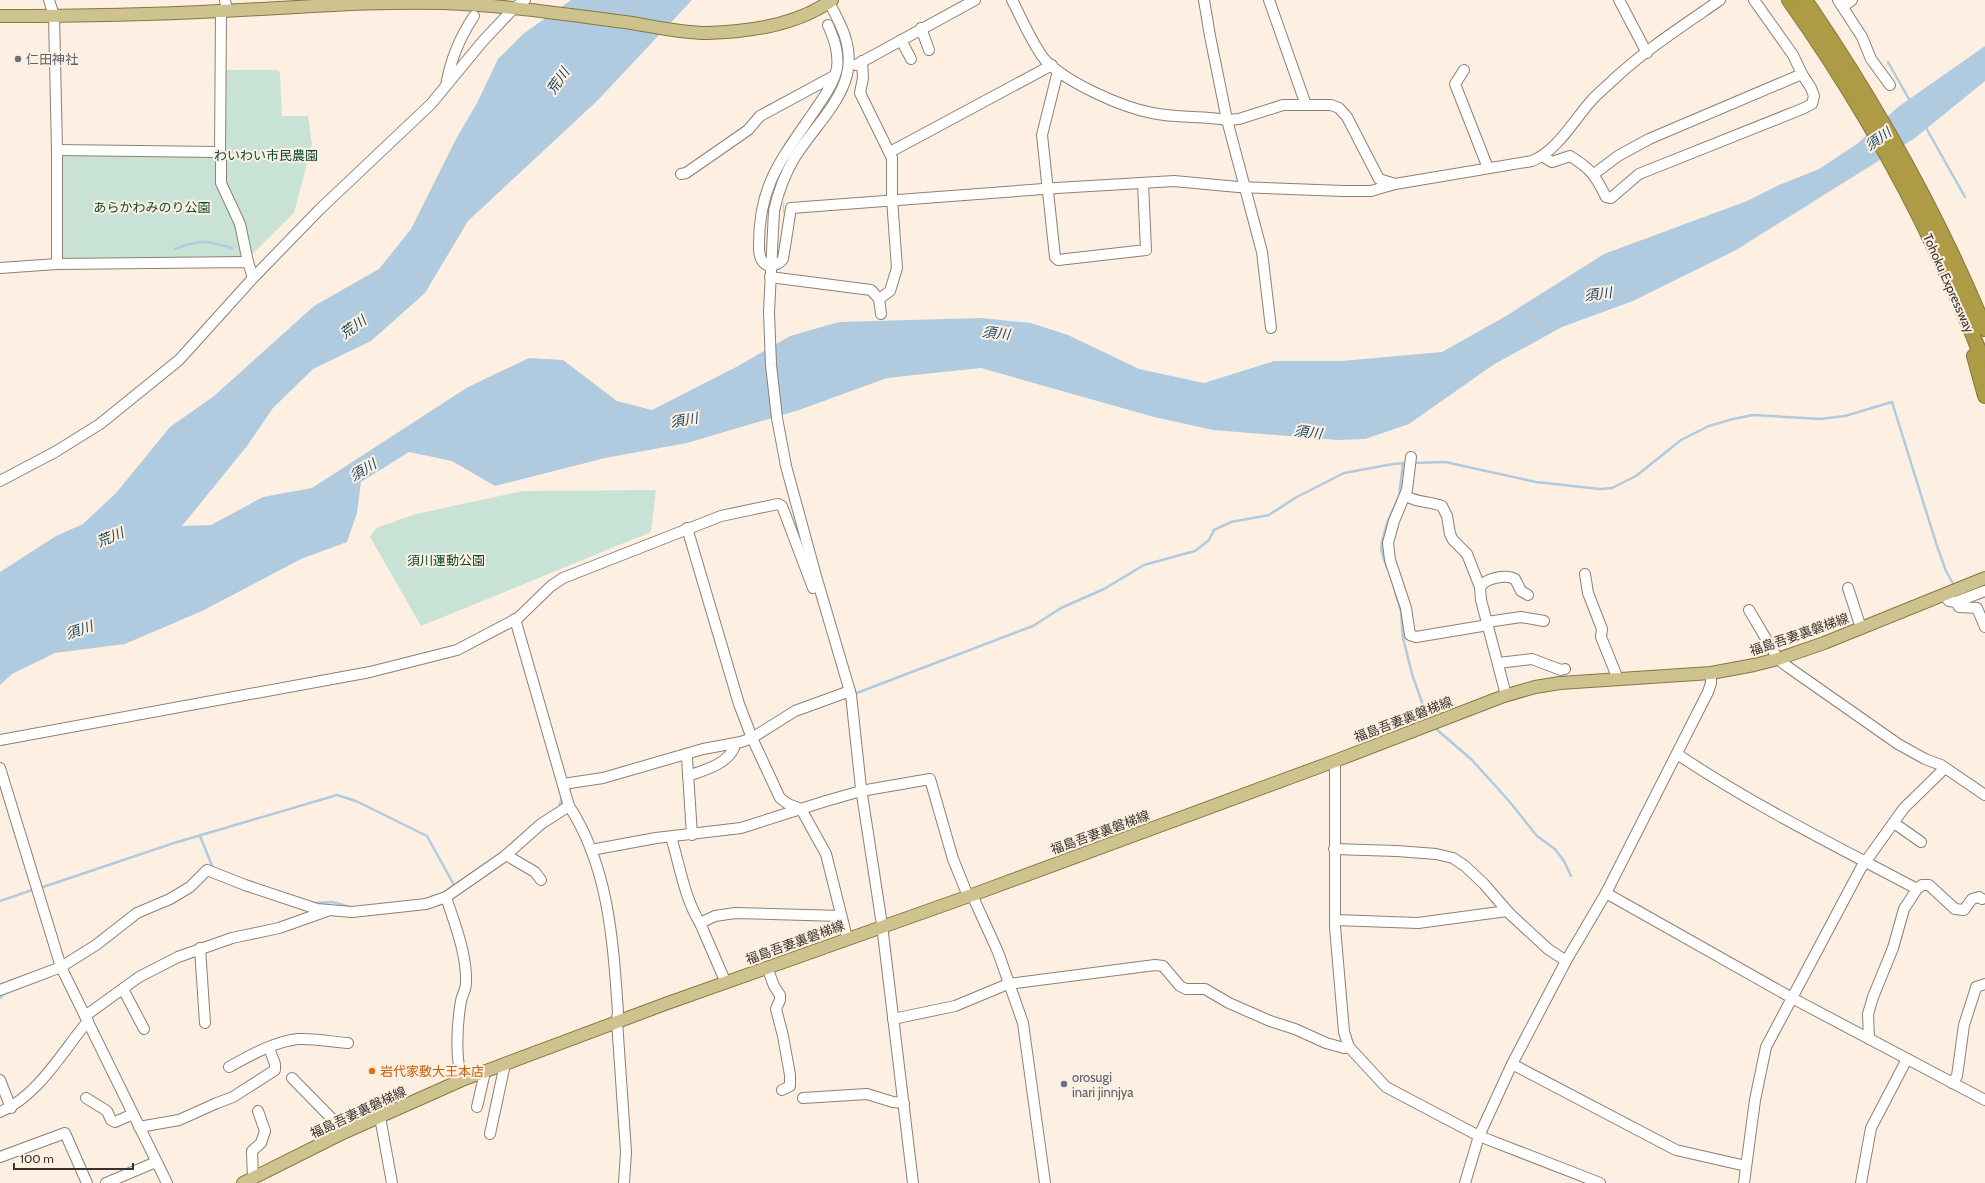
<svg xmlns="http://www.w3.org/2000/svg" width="1985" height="1183" font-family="Cabin,'Noto Sans JP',sans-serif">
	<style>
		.green { fill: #c8e3d5 }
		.water { fill: #b0cbdf }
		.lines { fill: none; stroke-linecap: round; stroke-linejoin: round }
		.stream { stroke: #b0cbdf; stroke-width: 2.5 }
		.minor-tunnel { stroke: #d6cabe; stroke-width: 10; stroke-dasharray: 10 5; stroke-linecap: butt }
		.minor-casing { stroke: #8c8174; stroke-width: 12 }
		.major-casing { stroke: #85773d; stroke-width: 14 }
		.highway-casing { stroke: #85773d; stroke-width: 16 }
		.minor { stroke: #fff; stroke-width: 10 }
		.major { stroke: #cec38f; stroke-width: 12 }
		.highway { stroke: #ae9b45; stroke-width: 14 }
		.worship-dot { fill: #6b7280; stroke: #fdf0e2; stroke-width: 1.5 }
		.food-dot { fill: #e8710a; stroke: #fdf0e2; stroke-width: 1.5 }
		.labels { text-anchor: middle; stroke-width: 4; stroke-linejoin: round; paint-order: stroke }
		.worship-label { font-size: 13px; fill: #5b616d; stroke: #fdf0e2; text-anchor: start }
		.park-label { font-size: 13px; fill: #0c4a34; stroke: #fdf0e2 }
		.street-label { font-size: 13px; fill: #38332e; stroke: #fdf0e2 }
		.food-label { font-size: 13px; fill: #c56008; stroke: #fdf0e2; text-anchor: start }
		.water-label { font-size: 14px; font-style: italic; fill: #174664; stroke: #fdf0e2 }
	</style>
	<rect width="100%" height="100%" fill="#fdf0e2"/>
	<g class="green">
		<path d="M225 70H278L280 73 282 116H308L312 144 294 213 252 254 249 253 224 182Z"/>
		<path d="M59 153 217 154 246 260 59 261Z"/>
		<path d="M656 490 651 532 421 626 370 537 376 528 416 514 523 491Z"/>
	</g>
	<path class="water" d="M571 0H692L597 101 468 221 425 293 371 341 313 369 273 408 247 446 182 526 211 525 263 497 312 488 468 387 529 358 563 360 617 401 652 410 738 366 790 336 839 322 981 318 1031 323 1068 335 1139 369 1204 383 1274 361H1341L1442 352 1506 316 1604 254 1747 201 1779 185 1819 169 1857 144 1898 107 1985 46V81L1915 138 1736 250 1633 301 1562 327 1493 365 1409 424 1365 439 1338 440 1213 430 1154 417 981 368 887 378 799 410 687 443 605 458 495 486 452 461 409 452 361 482 357 513 347 542 301 559 202 611 125 644 55 653 12 674 0 685V572L56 536 83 524 116 493 170 427 214 396 314 306 379 269 411 229 456 139 477 103 498 59 523 34Z"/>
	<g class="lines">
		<g class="stream">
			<path d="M1888 62 1910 101"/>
			<path d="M1925 126 1965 197"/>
			<path d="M175 249C201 239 206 241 232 248"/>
			<path d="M1413 463 1445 462 1536 482 1600 489 1612 488 1636 476 1681 440 1709 426 1733 419 1753 415 1820 419 1845 416 1892 402 1937 546 1946 571 1955 587"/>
			<path d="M1387 568 1381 549 1382 541 1387 523 1399 496 1403 463"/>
			<path d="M1393 584 1401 612 1403 638 1412 674 1428 719"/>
			<path d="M854 694 1033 626 1061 608 1104 589 1144 565 1195 551 1209 540 1214 530 1231 522 1269 515 1295 498 1344 473 1393 464 1408 463"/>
			<path d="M1435 728 1472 760 1509 801 1537 836 1555 849 1564 861 1571 876"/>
			<path d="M559 807 562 798 559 789H561"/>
			<path d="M200 836 213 868"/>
			<path d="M40 888 174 843 337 795 356 801 427 836 454 885"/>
			<path d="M440 895 474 872"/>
			<path d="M0 901 35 889"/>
			<path d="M314 903 333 902 350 907"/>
			<path d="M0 998 4 994 51 976"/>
		</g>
		<path class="minor-tunnel" d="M768 208H784"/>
		<g class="minor-casing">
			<g id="minor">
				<path d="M49 0 54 16 57 150V264L248 262 253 278"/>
				<path d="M225 0 227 11"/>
				<path d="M827 0C832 6 836 16 840 24 868 82 823 113 795 157 785 174 778 192 774 211L769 312 771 365 777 418 786 466 816 576 851 695 861 788 882 925 913 1183"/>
				<path d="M1012 0C1021 17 1034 48 1046 61 1068 83 1121 107 1152 113 1176 118 1203 116 1227 120L1239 119 1283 105H1331L1339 108 1347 117 1379 179 1395 184 1532 161C1557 151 1574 120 1591 101 1598 93 1606 87 1613 80 1645 50 1684 25 1720 0"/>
				<path d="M1204 0 1210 36 1227 120 1262 252 1271 328"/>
				<path d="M1269 0 1306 105"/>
				<path d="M1619 0 1647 53"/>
				<path d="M1838 0 1862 37 1871 59 1890 85"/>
				<path d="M1843 7 1852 0"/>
				<path d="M828 25C834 39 839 52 837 68 834 84 821 101 813 113 780 161 758 187 759 248 759 256 762 268 774 265 778 264 781 262 783 259L791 208 1057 188 1174 181 1238 187 1344 191H1371L1395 184"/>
				<path d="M921 28 929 50"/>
				<path d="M901 40 911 59"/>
				<path d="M862 61 863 78 860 93 892 158V199L897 268 890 291 879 299"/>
				<path d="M856 65 975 0"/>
				<path d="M1464 70 1455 84 1488 168"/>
				<path d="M1058 71 1042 135 1055 257 1058 260 1146 250 1143 183"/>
				<path d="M446 86C450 61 460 37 474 16"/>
				<path d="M57 150 218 152 221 159V183L240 224 248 262"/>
				<path d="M890 152 1052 65"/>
				<path d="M220 155 221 11"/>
				<path d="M1542 156 1552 162 1570 156C1591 169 1595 175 1606 197L1611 198 1639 174 1802 109 1812 104 1814 96 1811 88 1802 74 1793 55 1754 0"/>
				<path d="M681 174 686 173 748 130 760 116 834 76"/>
				<path d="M1594 174 1618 156 1649 139 1802 74"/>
				<path d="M0 268 57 264"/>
				<path d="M770 277 871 290 879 299 881 314"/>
				<path d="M1411 457 1407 490 1394 521 1388 543 1390 560 1406 608 1410 635 1416 637 1488 625"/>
				<path d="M0 481 55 452 100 424 179 360 253 278 320 209 431 104 483 41 514 8 525 0"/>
				<path d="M1406 496C1418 503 1429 501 1442 506L1447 516 1450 534 1453 540 1467 554 1480 587"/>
				<path d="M687 528 739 704 752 738 780 798 788 804 801 809 826 854 847 938"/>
				<path d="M1585 574 1588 593 1602 629 1601 637 1618 679"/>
				<path d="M1848 588 1861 628"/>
				<path d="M1944 595 1949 601 1956 602 1985 591"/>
				<path d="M1956 602 1959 607 1977 608 1985 627"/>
				<path d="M1749 610 1778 659 1788 667 1898 744 1925 759 1941 765 1985 795"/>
				<path d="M515 619 569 806C609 867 613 942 618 1012L617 1021 626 1152 624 1183"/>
				<path d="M1487 622 1521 617 1544 621"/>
				<path d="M1498 663 1532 659 1561 670 1565 669"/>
				<path d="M1506 695 1481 600 1480 588C1484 578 1506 574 1515 579L1521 591 1528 595"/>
				<path d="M0 740 370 672 457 650 518 618 551 586 563 578 721 516 778 504 782 506 813 588"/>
				<path d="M1677 754C1753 805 1836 846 1917 889L1922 885H1929L1955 909 1964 910 1972 899 1979 897 1982 899"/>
				<path d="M687 758 692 835"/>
				<path d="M1335 761V927L1344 1032 1349 1047 1386 1087 1479 1136 1600 1183"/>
				<path d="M0 768 61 967 167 1183"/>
				<path d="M688 776C704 770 726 765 734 748"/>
				<path d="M563 784 603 778 703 749 741 742 752 738 795 711 850 691"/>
				<path d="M1894 823 1921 842"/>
				<path d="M671 837C680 866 684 897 700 923"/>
				<path d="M1334 849 1397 851 1436 854 1453 858 1465 866 1484 884 1510 914 1548 949 1566 961"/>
				<path d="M591 850 656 838 741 828 826 801 861 791 930 779 953 859 968 896"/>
				<path d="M506 855 535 872 541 880"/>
				<path d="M1606 893 1792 998 1985 1100"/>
				<path d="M972 895 998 952 1023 1023 1045 1183"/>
				<path d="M446 897C455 925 467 954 466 983 466 990 462 995 461 1001 457 1024 455 1058 462 1080"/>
				<path d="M1335 920 1418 923 1507 911"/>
				<path d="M200 948 205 1023"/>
				<path d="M767 967 774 986 780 995V1000L776 1009 783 1036 790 1075V1086L782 1090"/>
				<path d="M726 983 700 923 715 916 735 913 841 916"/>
				<path d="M123 989 144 1029"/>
				<path d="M0 990 61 967 96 945 137 913 170 899 190 887 207 870 245 885 317 909 352 912 426 904 446 897 505 856 541 824 569 806"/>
				<path d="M85 1016 139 977 178 957 232 938 279 928 327 911"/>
				<path d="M893 1019 955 1006 1008 984 1155 965 1163 966 1180 986 1186 989H1205L1229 1003 1270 1021 1295 1029 1326 1043 1344 1048 1349 1047"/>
				<path d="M1869 1039 1868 1014 1873 997 1893 948 1904 909 1917 889"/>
				<path d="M1512 1064 1676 1150 1746 1166"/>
				<path d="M229 1067C251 1055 273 1042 298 1039 314 1038 332 1042 348 1043"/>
				<path d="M292 1078 345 1132"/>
				<path d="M0 1080 11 1108"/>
				<path d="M1952 1083 1957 1076 1964 1025 1975 991 1976 987 1985 984"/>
				<path d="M86 1098 107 1111 111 1120 115 1122 133 1114"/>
				<path d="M803 1098 867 1094 893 1102 904 1103"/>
				<path d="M477 1107 485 1072"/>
				<path d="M0 1112C38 1096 62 1052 88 1021"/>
				<path d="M380 1117 392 1183"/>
				<path d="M139 1127 179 1120 217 1103 233 1097 275 1070V1064L269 1048"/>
				<path d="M490 1134 505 1064"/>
				<path d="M0 1157 65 1133 87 1183"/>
				<path d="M253 1178 252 1151 261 1143 265 1131 258 1111"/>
				<path d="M106 1183 156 1162"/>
				<path d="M1465 1183 1479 1136 1512 1064 1566 961 1606 893 1708 692 1711 683V673"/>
				<path d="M1744 1183 1755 1100 1766 1047 1861 868 1904 808 1945 768"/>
				<path d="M1861 1183 1871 1128 1907 1059"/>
			</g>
		</g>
		<g class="major-casing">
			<g id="major">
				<path d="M0 16C73 16 146 15 219 11 294 8 368 1 443 3 506 5 569 15 632 23 656 27 682 33 707 33 749 32 797 25 832 0"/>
				<path d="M243 1183 345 1132 462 1080 665 1004 972 895 1335 761 1504 696 1535 687 1560 683 1711 673 1754 665 1778 659 1824 643 1985 578"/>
			</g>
		</g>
		<g class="highway-casing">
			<g id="highway">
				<path d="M1789 0C1869 113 1936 237 1985 366"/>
				<path d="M1805 0C1876 104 1937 212 1985 329"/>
				<path d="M1974 356 1985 396"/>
			</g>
		</g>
		<use href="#minor" class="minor"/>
		<use href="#major" class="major"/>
		<use href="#highway" class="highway"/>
	</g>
	<g class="worship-dot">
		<circle cx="18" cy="59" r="4"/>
		<circle cx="1064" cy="1084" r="4"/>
	</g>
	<circle class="food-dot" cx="372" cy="1071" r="4"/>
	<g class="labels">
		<g class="worship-label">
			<text x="26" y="64">仁田神社</text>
			<text x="1072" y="1082">orosugi<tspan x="1072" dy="15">inari jinnjya</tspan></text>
		</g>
		<g class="park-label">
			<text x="266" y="160">わいわい市民農園</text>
			<text x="152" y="212">あらかわみのり公園</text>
			<text x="446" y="565">須川運動公園</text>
		</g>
		<g class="street-label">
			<text transform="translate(1949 283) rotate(66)" y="5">Tohoku Expressway</text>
			<text transform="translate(1799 634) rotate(-19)" y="5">福島吾妻裏磐梯線</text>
			<text transform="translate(1403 719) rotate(-21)" y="5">福島吾妻裏磐梯線</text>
			<text transform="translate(1100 832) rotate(-20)" y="5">福島吾妻裏磐梯線</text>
			<text transform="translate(795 942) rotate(-20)" y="5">福島吾妻裏磐梯線</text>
			<text transform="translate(358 1112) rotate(-25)" y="5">福島吾妻裏磐梯線</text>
		</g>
		<g class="food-label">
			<text x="380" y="1076">岩代家敷大王本店</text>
		</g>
		<g class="water-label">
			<text transform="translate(558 81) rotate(-55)" y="5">荒川</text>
			<text transform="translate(1878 139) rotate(-36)" y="5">須川</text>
			<text transform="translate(1598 294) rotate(-7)" y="5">須川</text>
			<text transform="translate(353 327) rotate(-36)" y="5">荒川</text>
			<text transform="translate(996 333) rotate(6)" y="5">須川</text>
			<text transform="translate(684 420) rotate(-10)" y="5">須川</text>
			<text transform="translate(1308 432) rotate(7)" y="5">須川</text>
			<text transform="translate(363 470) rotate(-31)" y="5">須川</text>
			<text transform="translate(110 537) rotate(-22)" y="5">荒川</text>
			<text transform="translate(79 630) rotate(-19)" y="5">須川</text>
		</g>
	</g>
	<path d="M14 1163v6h119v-6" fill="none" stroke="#38332e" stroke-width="2"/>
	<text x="20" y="1163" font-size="12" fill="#38332e" stroke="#fdf0e2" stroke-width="3" paint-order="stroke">100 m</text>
</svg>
